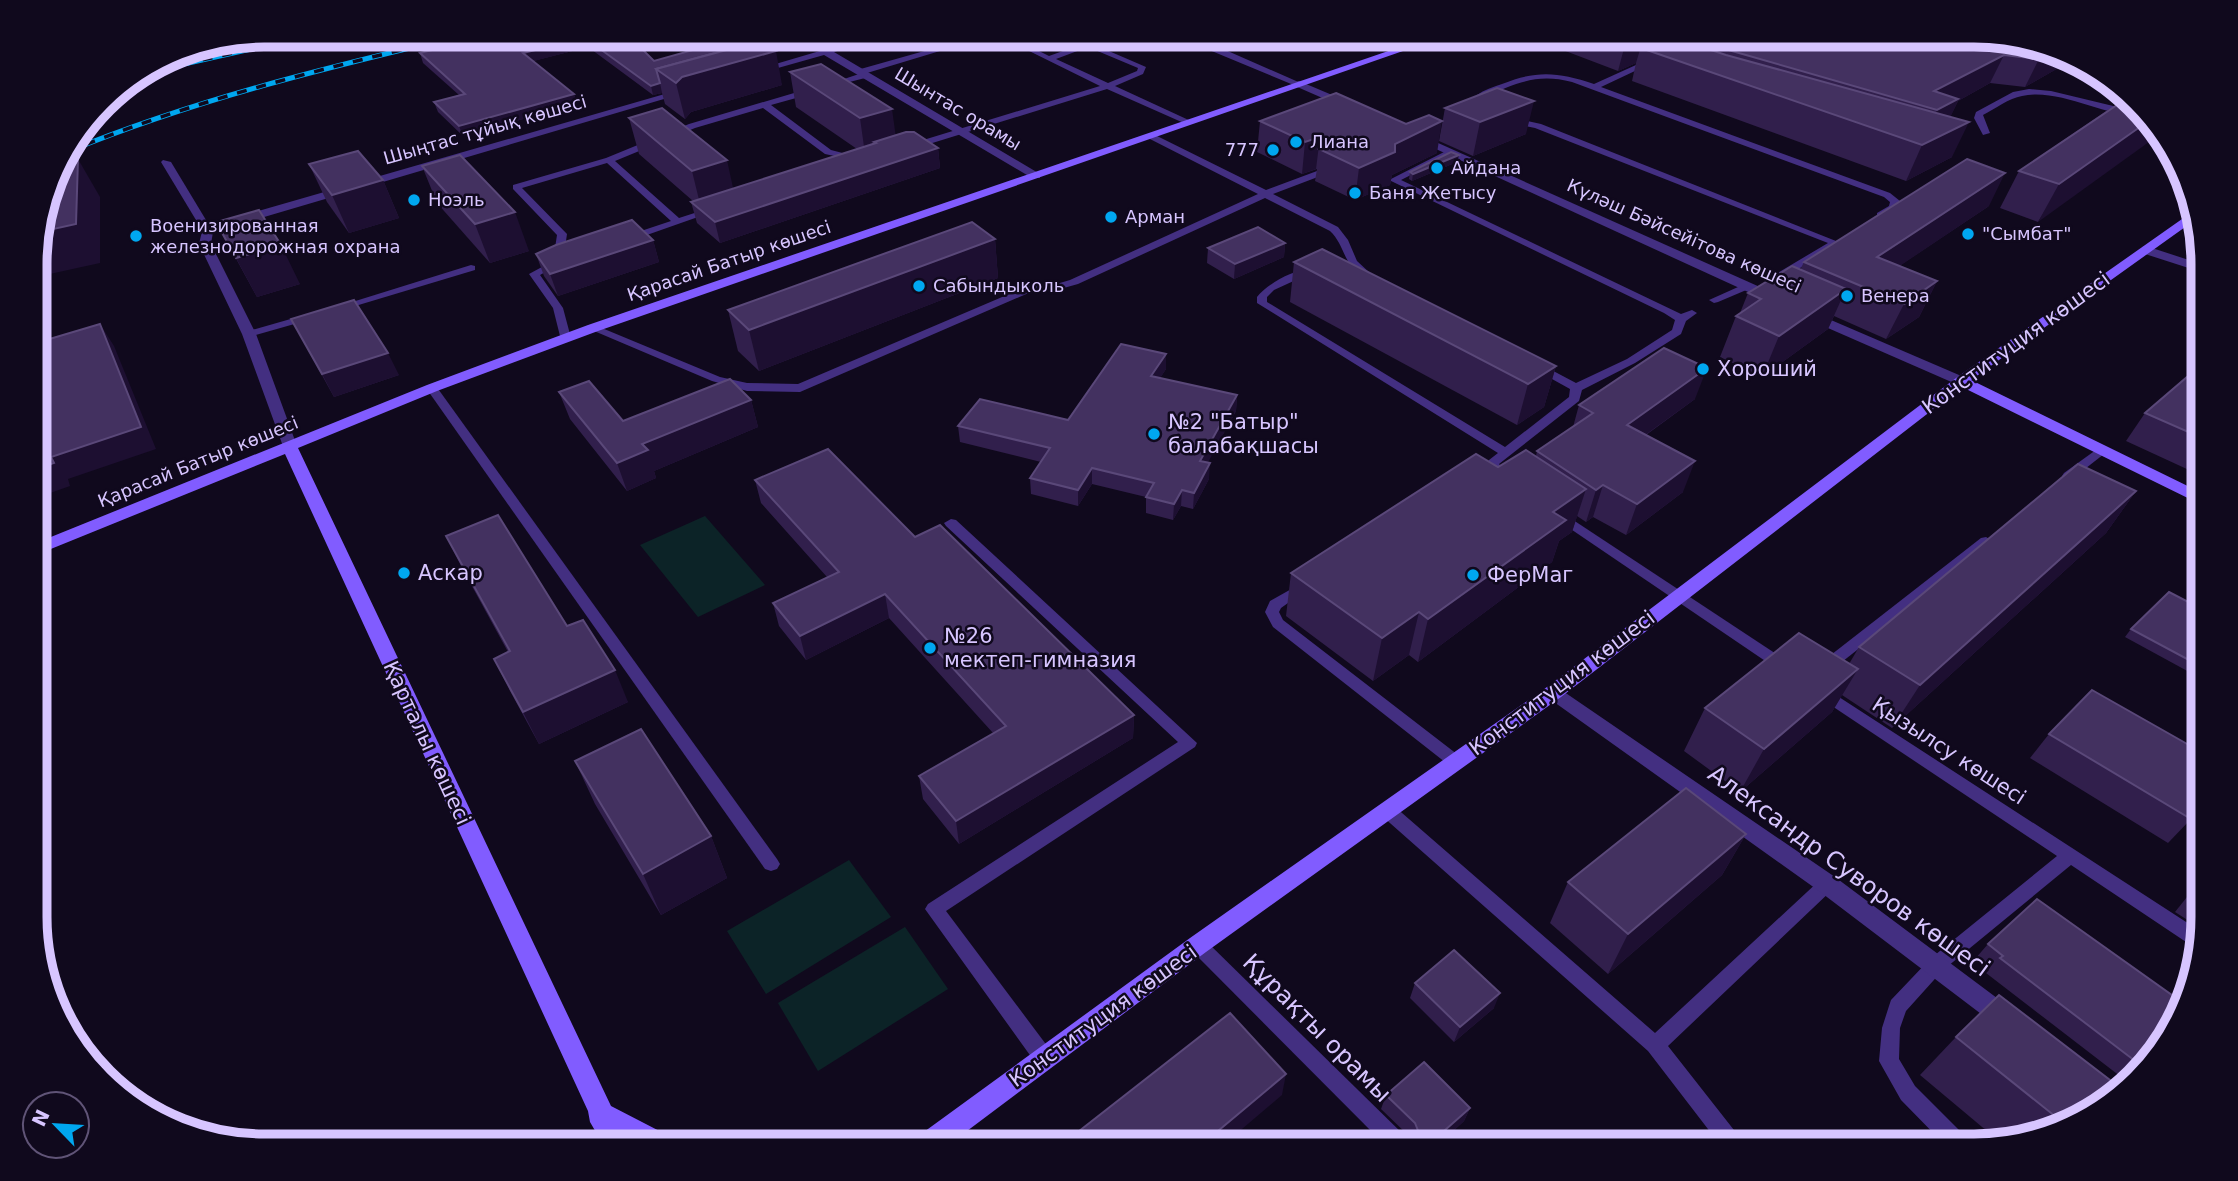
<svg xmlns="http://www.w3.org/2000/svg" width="2238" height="1181" font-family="'DejaVu Sans',sans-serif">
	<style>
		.green { fill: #0c2327 }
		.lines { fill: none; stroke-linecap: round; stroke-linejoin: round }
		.lane { fill: #432f81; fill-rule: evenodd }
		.street { fill: #432f81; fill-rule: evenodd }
		.secondary { fill: #815cff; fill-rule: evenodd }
		.rail-casing { stroke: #00a7f0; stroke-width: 5 }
		.rail { stroke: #10091d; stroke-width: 3.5; stroke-dasharray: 10; stroke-linecap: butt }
		.wall { fill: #311f4c }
		.shaded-wall { fill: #1d0f31 }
		.building { fill: #433160; stroke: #5a4879; stroke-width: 2 }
		.poi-dot { fill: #00a7f0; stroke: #10091d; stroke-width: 2.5 }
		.labels { text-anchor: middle; stroke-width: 5; stroke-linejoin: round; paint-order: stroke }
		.far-street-label { font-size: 18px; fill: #d7c5ff; stroke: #10091d }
		.far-poi-label { font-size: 18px; fill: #d7c5ff; stroke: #10091d; text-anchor: start }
		.street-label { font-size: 21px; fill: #d7c5ff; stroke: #10091d }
		.poi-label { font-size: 21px; fill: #d7c5ff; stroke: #10091d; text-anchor: start }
		.near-street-label { font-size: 24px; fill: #d7c5ff; stroke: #10091d }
		.rim { fill: none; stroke: #d7c5ff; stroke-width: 9 }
	</style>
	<rect width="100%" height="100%" fill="#10091d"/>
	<g class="green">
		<path d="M705 516 765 585 698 617 640 545Z"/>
		<path d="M849 860 891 917 766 994 727 931Z"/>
		<path d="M905 927 948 989 818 1071 778 1003Z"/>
	</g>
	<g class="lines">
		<g class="lane">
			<path d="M981 35H993L867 73 870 75 869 77 830 87 826 85 859 74 856 72 857 70Z"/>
			<path d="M997 35H1007L1049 56 1107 35H1118L1095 45 1146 67 1143 74 1115 86 1193 122 1186 124 1107 89 913 149H907V145L1100 86ZM1088 47 1138 68 1137 71 1108 83 1056 59Z"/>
			<path d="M1181 35C1192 35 1201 42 1209 41 1220 41 1231 35 1243 35L1214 45 1303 84 1296 86 1202 47Z"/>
			<path d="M1647 60 1654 62 1601 87 1890 193 1900 201 1899 207 1883 217H1877V213L1889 206 1890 202 1884 197 1572 82C1537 73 1517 83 1484 97L1477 95C1484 90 1493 87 1502 84 1537 70 1558 72 1594 84Z"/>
			<path d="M811 88 814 89V93L771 105 831 150 858 157V161L825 154 763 108 695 128 615 161 679 218 710 208 715 211 627 242 623 241V237L671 221 607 163 522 188 567 234 563 262 540 275 563 308 571 338 565 341 561 340 553 308 529 274 553 261 557 235 513 189V185L606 158 689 124Z"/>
			<path d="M2029 89 2051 91 2134 111 2140 116C2103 116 2059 88 2022 96 2009 98 1995 109 1983 115L1990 133 1983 135 1974 118 1976 112 2013 92Z"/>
			<path d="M1510 117 1541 124 1841 243 1782 279H1774V275L1828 243 1535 128 1507 122 1506 120Z"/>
			<path d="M1151 133 1266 190 1317 171H1323V175L1273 194 1338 227 1348 240 1357 261 1371 274 1366 277C1343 268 1346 246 1330 231L1265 198 1078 284 1053 291 1040 288 800 392 747 391 712 381 587 328 589 326H597L720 377 747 383 798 384 1035 283 1053 285 1070 280 1258 194 1148 138V134Z"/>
			<path d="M1448 150 1456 152 1401 180 1681 314 1692 310 1697 313 1686 321 1681 334 1635 363 1582 390 1579 401 1499 464 1509 477 1503 481 1499 480 1487 468 1489 460 1498 453 1257 303V297C1266 285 1295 268 1311 269V273L1274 290 1267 297V302L1505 447 1569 397 1570 389 1534 369V365H1542L1576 383 1627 359 1672 330 1675 320 1664 313 1389 180Z"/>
			<path d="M163 160 171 162 212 230 211 232 202 230 161 162Z"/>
			<path d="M471 265 475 266V270L342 310 338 311 333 308Z"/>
			<path d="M1747 283 1751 284V288L1718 302 1714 303 1709 300Z"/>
			<path d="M308 314 313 317 312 319 249 337 243 334 245 332Z"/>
			<path d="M432 384 436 386 777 859 780 864 777 869 771 871 765 869 426 388Z"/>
			<path d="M2100 447 2104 448 2106 451 2104 454 2072 479H2064L2062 476 2064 473Z"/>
			<path d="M1558 510 1790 663 1792 667 1790 671H1780L1553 517 1551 514 1553 511Z"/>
			<path d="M951 519 956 520 1197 743 1195 747 946 911 1051 1051 1054 1058 1051 1065 1044 1067 1037 1065 925 909 928 904 1178 742 946 526 944 523Z"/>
			<path d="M1986 537 1993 541 1991 544 1828 673H1818L1816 669 1818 665 1981 538Z"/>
			<path d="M1302 583 1309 588 1281 608 1279 612 1283 620 1462 758 1464 762 1462 766 1456 768 1450 766 1273 627 1265 612 1270 601Z"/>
			<path d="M1822 686 2200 931 2196 947 2192 946 2071 865 1942 971 1906 1011 1900 1028 1899 1059 1915 1086 1968 1139 1971 1146H1946L1901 1100 1879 1061 1882 1028 1889 1006 1891 1000 1930 959 2057 856 1817 696 1814 692 1817 688Z"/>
			<path d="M1388 804 1394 806 1655 1033 1821 879 1827 877 1833 879 1836 884 1833 889 1668 1046 1741 1139 1744 1146H1721L1648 1051 1382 816 1380 811 1382 806Z"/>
			<path d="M1198 937 1204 939 1408 1139 1411 1146H1386L1192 951 1189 945 1192 939Z"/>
		</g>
		<g class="street">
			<path d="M874 35H890L834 52 1040 174V178H1032L824 55 757 74 752 71Z"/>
			<path d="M1299 81 1351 103 1352 105 1343 107 1295 86V82Z"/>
			<path d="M682 89 691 91 213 232 211 244 256 334 297 446 294 449H284L242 334 199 244 203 227Z"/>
			<path d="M1418 134 1780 296 1782 299 1775 303 1770 302 1414 139 1412 137Z"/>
			<path d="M2146 246 2201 264V272L2142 253V247Z"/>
			<path d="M1810 311 1966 378 1968 381 1966 384H1956L1805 318 1803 315Z"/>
			<path d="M1554 685 1835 877 2013 1010 2017 1018 2013 1026 2005 1029 1997 1026 1819 891 1547 697 1545 692 1547 687Z"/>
		</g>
		<g class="secondary">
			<path d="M1435 35H1449L598 331 437 391 298 448 611 1106 671 1137 675 1146H636L628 1142 630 1146H604L590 1122 588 1111 285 454 36 555V543L427 385 588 325Z"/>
			<path d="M2192 212 2195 220 1971 380 2202 493V505L1962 387 1561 697 1206 952 947 1146H913L917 1137 1190 938 1547 687 1956 378Z"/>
		</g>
		<g class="rail-casing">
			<g id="rail">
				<path d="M144 73 314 35"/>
				<path d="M67 152C196 99 329 67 464 35"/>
			</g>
		</g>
		<use href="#rail" class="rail"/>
	</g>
	<g class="wall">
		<path d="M493 35H628L654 61 708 46 700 35H790L788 38 764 44 782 85 691 112 685 119 665 104 662 93 653 95 588 47 533 61 574 94 577 104 463 136 438 112 434 102 459 95 423 63 420 53Z"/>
		<path d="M1549 35H1973L2074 59 2025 87 1990 83 1958 101 1950 117 1952 157 1906 181 1632 81 1636 63 1618 71 1547 44Z"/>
		<path d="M790 72 896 135 938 148 940 168 720 243 697 223 691 202 693 201 639 154 629 118 733 189 857 149 796 107Z"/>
		<path d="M1445 108 1526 134 1473 156 1439 141Z"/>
		<path d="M2109 109 2038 222 2000 208 2019 171Z"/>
		<path d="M1260 121 1437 153 1392 175 1390 185 1355 200 1315 181 1317 169 1302 174 1257 152Z"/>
		<path d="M1459 155 1457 162 1412 181 1409 179 1410 172Z"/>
		<path d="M309 164 383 180 399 218 349 233 327 202Z"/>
		<path d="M422 166 529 251 490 263 437 203Z"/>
		<path d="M1989 206 1899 266 1937 281 1919 317 1886 339 1834 316 1828 329 1762 377 1720 357 1736 316 1740 313 1748 293 1800 270 1804 262Z"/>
		<path d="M216 222 300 284 257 297Z"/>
		<path d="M995 239 998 278 759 371 738 351 728 310Z"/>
		<path d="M653 240 659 262 558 296 544 276 536 254Z"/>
		<path d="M1285 243 1284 257 1234 279 1207 263 1208 248Z"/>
		<path d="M1294 262 1556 366 1544 407 1517 425 1290 302Z"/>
		<path d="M291 319 399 375 334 397Z"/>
		<path d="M1166 354V369L1160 378 1237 395 1236 411 1207 463 1209 479 1193 509 1181 506 1173 520 1146 513V497L1092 484 1078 506 1031 494 1030 478 1041 462 960 442 958 426 1068 420Z"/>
		<path d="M2201 365 2202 458 2189 470 2126 441 2145 413Z"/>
		<path d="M559 392 623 421 751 400 758 427 654 471 656 478 627 491 570 419Z"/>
		<path d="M1695 399 1646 435 1683 492 1626 535 1593 517 1586 522 1577 516 1572 532 1559 541 1552 562 1418 662 1409 655 1373 681 1286 616 1291 573 1498 467 1536 456 1537 451 1573 427 1579 405Z"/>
		<path d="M755 480 915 537 1134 715 1133 738 959 844 923 799 919 776 993 733 889 618 806 660 779 626 773 603 827 577 761 503Z"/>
		<path d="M2136 491 2106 533 1892 728 1842 695 1832 712 1740 792 1684 751 1705 708 1849 664 1859 647Z"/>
		<path d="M446 536 628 702 539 744 510 691 494 659 508 652 462 568Z"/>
		<path d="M2202 609V679L2125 637 2131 629Z"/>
		<path d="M2049 734 2191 819 2168 843 2030 758Z"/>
		<path d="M575 761 711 836 727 878 661 915 595 804Z"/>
		<path d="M1746 834 1722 875 1608 974 1550 923 1568 882Z"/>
		<path d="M2203 877V917L2200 928 2175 912Z"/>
		<path d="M1988 944 2179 1018 2125 1080 1986 973 1989 970 1975 959Z"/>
		<path d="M1415 983 1494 1008 1454 1042 1410 998Z"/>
		<path d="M1956 1037 2101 1108 2000 1142 1920 1075Z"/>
		<path d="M1386 1095 1470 1108 1464 1121 1437 1146H1411L1412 1143 1410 1137 1381 1109Z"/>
	</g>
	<g class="shaded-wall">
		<path d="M760 35H790L788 38 732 52 730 43Z"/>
		<path d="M822 35H839L823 39Z"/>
		<path d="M1632 35H1646L1644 44 1642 43 1636 63 1618 71 1627 37Z"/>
		<path d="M585 38 588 47 526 63 523 53Z"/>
		<path d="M776 51 782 85 691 112 685 119 676 83 671 80Z"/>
		<path d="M2049 53 2074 59 2025 87 2039 59Z"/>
		<path d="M2004 55 1990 83 1958 101 1945 128 1924 139 1937 110 1934 91Z"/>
		<path d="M660 83 662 93 653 95 651 86Z"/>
		<path d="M574 94 577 104 463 136 459 126Z"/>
		<path d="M1534 101 1526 134 1473 156 1480 122Z"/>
		<path d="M892 109 897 145 874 142 875 151 865 154 860 118Z"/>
		<path d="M1442 121 1437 153 1392 175 1390 185 1355 200 1359 168 1395 144Z"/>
		<path d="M1969 122 1952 157 1906 181 1922 145Z"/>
		<path d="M2147 122 2160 134 2038 222 2059 184Z"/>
		<path d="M1320 137 1316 169 1302 174 1305 142Z"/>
		<path d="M938 148 940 168 720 243 715 222Z"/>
		<path d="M1459 155 1457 162 1412 181 1413 174Z"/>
		<path d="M78 159 100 197V263L36 277V249L40 232Z"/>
		<path d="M727 160 735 197 701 208 692 171Z"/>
		<path d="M2005 173 1989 206 1867 288 1877 257Z"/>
		<path d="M383 180 399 218 349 233 332 195Z"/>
		<path d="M515 212 529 251 490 263 475 224Z"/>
		<path d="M995 239 998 278 759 371 749 330Z"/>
		<path d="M653 240 659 262 558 296 550 274Z"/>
		<path d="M1285 243 1284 257 1234 279 1235 264Z"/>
		<path d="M281 245 300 284 257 297 236 258Z"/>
		<path d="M1937 281 1919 317 1886 339 1904 304Z"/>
		<path d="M1846 289 1828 329 1762 377 1779 336Z"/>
		<path d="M100 324 114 346 156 449 68 479 70 486 36 498V469Z"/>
		<path d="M388 353 399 375 334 397 322 374Z"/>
		<path d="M1166 354V369L1151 392V376Z"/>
		<path d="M1556 366 1544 407 1517 425 1528 384Z"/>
		<path d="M1707 368 1695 399 1616 456 1627 425Z"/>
		<path d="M1237 395 1236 411 1200 477V461Z"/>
		<path d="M751 400 758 427 654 471 656 478 627 491 617 463 642 444Z"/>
		<path d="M2202 453V458L2189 470Z"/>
		<path d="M1695 461 1683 492 1626 535 1637 504Z"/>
		<path d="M1210 463 1209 479 1193 509 1194 493Z"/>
		<path d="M1092 468V484L1078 506V490Z"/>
		<path d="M1603 485 1593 517 1586 522 1596 490Z"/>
		<path d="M1586 489 1572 532 1559 541 1552 562 1418 662 1428 619 1553 512Z"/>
		<path d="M1182 490 1181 506 1173 520 1174 504Z"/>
		<path d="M2136 491 2106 533 1892 728 1920 685Z"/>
		<path d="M885 594 889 618 806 660 800 636Z"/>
		<path d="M1419 612 1409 655 1373 681 1382 638Z"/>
		<path d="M1858 669 1832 712 1740 792 1764 749Z"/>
		<path d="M615 670 628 702 539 744 523 712Z"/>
		<path d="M1134 715 1133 738 959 844 956 821Z"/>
		<path d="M1746 834 1722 875 1608 974 1628 934Z"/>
		<path d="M711 836 727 878 661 915 643 874Z"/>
		<path d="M1500 993 1494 1008 1454 1042 1460 1027Z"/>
		<path d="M1286 1074 1282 1095 1222 1146H1200Z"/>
		<path d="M1470 1108 1464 1121 1437 1146H1427Z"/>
	</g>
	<g class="building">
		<path d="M493 35H628L654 61 711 45 704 35H760L730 43 737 47 656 69 660 83 651 86 585 38 523 53 574 94 459 126 434 102 465 94 420 53Z"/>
		<path d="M1662 35H1666L1726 55 1969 122 1922 145 1641 48 1647 45 1642 43Z"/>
		<path d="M1682 35H1973L2049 53 2039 59 2004 55 1934 91 1958 99 1937 110 1732 51Z"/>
		<path d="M760 41 776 51 682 77 676 83 656 69Z"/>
		<path d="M821 64 892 109 860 118 790 72Z"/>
		<path d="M1497 88 1534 101 1480 122 1445 108Z"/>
		<path d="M1336 93 1406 124 1429 115 1442 121 1395 144V152L1359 168 1319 149 1329 144V137H1320L1305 142 1260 121Z"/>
		<path d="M2123 101 2147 122 2059 184 2019 171Z"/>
		<path d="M662 108 727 160 692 171 629 118Z"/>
		<path d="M906 132H914L938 148 715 222 691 202 876 143 874 142Z"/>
		<path d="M358 151 383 180 332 195 309 164Z"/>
		<path d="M1451 152 1459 155 1413 174 1410 172Z"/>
		<path d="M460 155 515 212 475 224 422 166Z"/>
		<path d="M78 159 76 224 40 232 59 163Z"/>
		<path d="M1967 159 2005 173 1877 257 1937 281 1904 304 1804 262Z"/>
		<path d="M259 210 281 245 236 258 216 222Z"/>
		<path d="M632 220 653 240 550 274 536 254 556 245Z"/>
		<path d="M972 222 995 239 749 330 728 310Z"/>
		<path d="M1258 227 1285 243 1235 264 1208 248Z"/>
		<path d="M1322 249 1556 366 1528 384 1294 262Z"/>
		<path d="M1792 266 1846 289 1779 336 1736 316 1761 299 1748 293Z"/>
		<path d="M354 300 388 353 322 374 291 319Z"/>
		<path d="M100 324 141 427 51 457 54 463 36 469V432L48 428 36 390V343Z"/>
		<path d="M1121 344 1166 354 1151 376 1237 395 1200 461 1210 463 1194 493 1182 490 1174 504 1146 497 1154 483 1092 468 1078 490 1030 478 1050 448 958 426 980 399 1068 420Z"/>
		<path d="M1664 348 1707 368 1627 425 1695 461 1637 504 1603 485 1596 490 1537 451 1593 413 1579 405Z"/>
		<path d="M2201 365 2202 438 2145 413Z"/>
		<path d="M730 379 751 400 642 444 648 450 617 463 559 392 589 381 623 421Z"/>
		<path d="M828 449 915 537 940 525 1134 715 956 821 919 776 1006 726 885 594 800 636 773 603 839 572 755 480Z"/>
		<path d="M1526 450 1586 489 1553 512 1566 520 1428 619 1419 612 1382 638 1291 573 1476 454 1498 467Z"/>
		<path d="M2078 464 2136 491 1920 685 1859 647Z"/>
		<path d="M498 515 567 626 583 620 615 670 523 712 494 659 510 651 446 536Z"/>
		<path d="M2169 592 2202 609V667L2131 629Z"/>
		<path d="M1799 633 1858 669 1764 749 1705 708Z"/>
		<path d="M2092 690 2203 753V806L2191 819 2049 734Z"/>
		<path d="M641 729 711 836 643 874 575 761Z"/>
		<path d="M1686 788 1746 834 1628 934 1568 882Z"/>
		<path d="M2037 899 2183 1003 2179 1018 2139 1064 2000 958 2003 956 1988 944Z"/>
		<path d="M1454 950 1500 993 1460 1027 1415 983Z"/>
		<path d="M1999 995 2119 1087 2101 1108 2061 1121 1956 1037Z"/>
		<path d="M1230 1013 1286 1074 1200 1146H1060Z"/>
		<path d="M1424 1062 1470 1108 1427 1146H1425L1415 1135 1419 1133 1415 1123 1386 1095Z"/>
	</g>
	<g class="poi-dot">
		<circle cx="1296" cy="142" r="7"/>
		<circle cx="1273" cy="150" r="7"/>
		<circle cx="1437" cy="168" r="7"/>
		<circle cx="1355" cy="193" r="7"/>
		<circle cx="414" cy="200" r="7"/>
		<circle cx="1111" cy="217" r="7"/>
		<circle cx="1968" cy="234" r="7"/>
		<circle cx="136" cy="236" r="7"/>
		<circle cx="919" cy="286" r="7"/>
		<circle cx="1847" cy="296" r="7"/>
		<circle cx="1703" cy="369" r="7"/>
		<circle cx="1154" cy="434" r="7"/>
		<circle cx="404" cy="573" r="7"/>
		<circle cx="1473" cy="575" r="7"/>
		<circle cx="930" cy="648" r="7"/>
	</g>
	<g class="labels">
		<g class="far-street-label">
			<text transform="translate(958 109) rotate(31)" y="6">Шынтас орамы</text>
			<text transform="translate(485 130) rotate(-16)" y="6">Шыңтас тұйық көшесі</text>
			<text transform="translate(1684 236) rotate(24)" y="6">Күләш Бәйсейітова көшесі</text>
			<text transform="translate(729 261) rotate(-19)" y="6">Қарасай Батыр көшесі</text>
			<text transform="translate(198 462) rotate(-22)" y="6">Қарасай Батыр көшесі</text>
		</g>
		<g class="far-poi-label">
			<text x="1310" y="148">Лиана</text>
			<text x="1259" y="156" text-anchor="end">777</text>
			<text x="1451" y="174">Айдана</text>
			<text x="1369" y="199">Баня Жетысу</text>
			<text x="428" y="206">Ноэль</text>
			<text x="1125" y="223">Арман</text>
			<text x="150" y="232">Военизированная<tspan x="150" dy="21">железнодорожная охрана</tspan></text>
			<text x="1982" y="240">"Сымбат"</text>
			<text x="933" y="292">Сабындыколь</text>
			<text x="1861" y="302">Венера</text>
		</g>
		<g class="street-label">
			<text transform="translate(2016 343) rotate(-36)" y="7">Конституция көшесі</text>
			<text transform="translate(1562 683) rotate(-37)" y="7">Конституция көшесі</text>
			<text transform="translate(427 743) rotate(65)" y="7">Қарталы көшесі</text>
			<text transform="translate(1949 751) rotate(33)" y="7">Қызылсу көшесі</text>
			<text transform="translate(1103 1016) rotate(-36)" y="7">Конституция көшесі</text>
		</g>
		<g class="poi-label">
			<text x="1717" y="376">Хороший</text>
			<text x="1168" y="429">№2 "Батыр"<tspan x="1168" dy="24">балабақшасы</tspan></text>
			<text x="418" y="580">Аскар</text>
			<text x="1487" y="582">ФерМаг</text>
			<text x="944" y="643">№26<tspan x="944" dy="24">мектеп-гимназия</tspan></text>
		</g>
		<g class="near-street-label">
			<text transform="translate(1849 871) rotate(36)" y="8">Александр Суворов көшесі</text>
			<text transform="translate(1317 1028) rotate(45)" y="8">Құрақты орамы</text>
		</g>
	</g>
	<path d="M0 0H2238V1181H0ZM264 47H1974A217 217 0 0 1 2191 264V917A217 217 0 0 1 1974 1134H264A217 217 0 0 1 47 917V264A217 217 0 0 1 264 47Z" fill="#10091d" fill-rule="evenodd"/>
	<path class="rim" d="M264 47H1974A217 217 0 0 1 2191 264V917A217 217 0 0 1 1974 1134H264A217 217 0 0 1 47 917V264A217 217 0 0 1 264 47Z"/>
	<g transform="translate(56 1125) rotate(295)"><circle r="33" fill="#10091d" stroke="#605477" stroke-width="2"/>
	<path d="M0-5L12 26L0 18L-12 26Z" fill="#00a7f0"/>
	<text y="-10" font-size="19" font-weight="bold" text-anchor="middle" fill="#d7c5ff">N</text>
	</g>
</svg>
